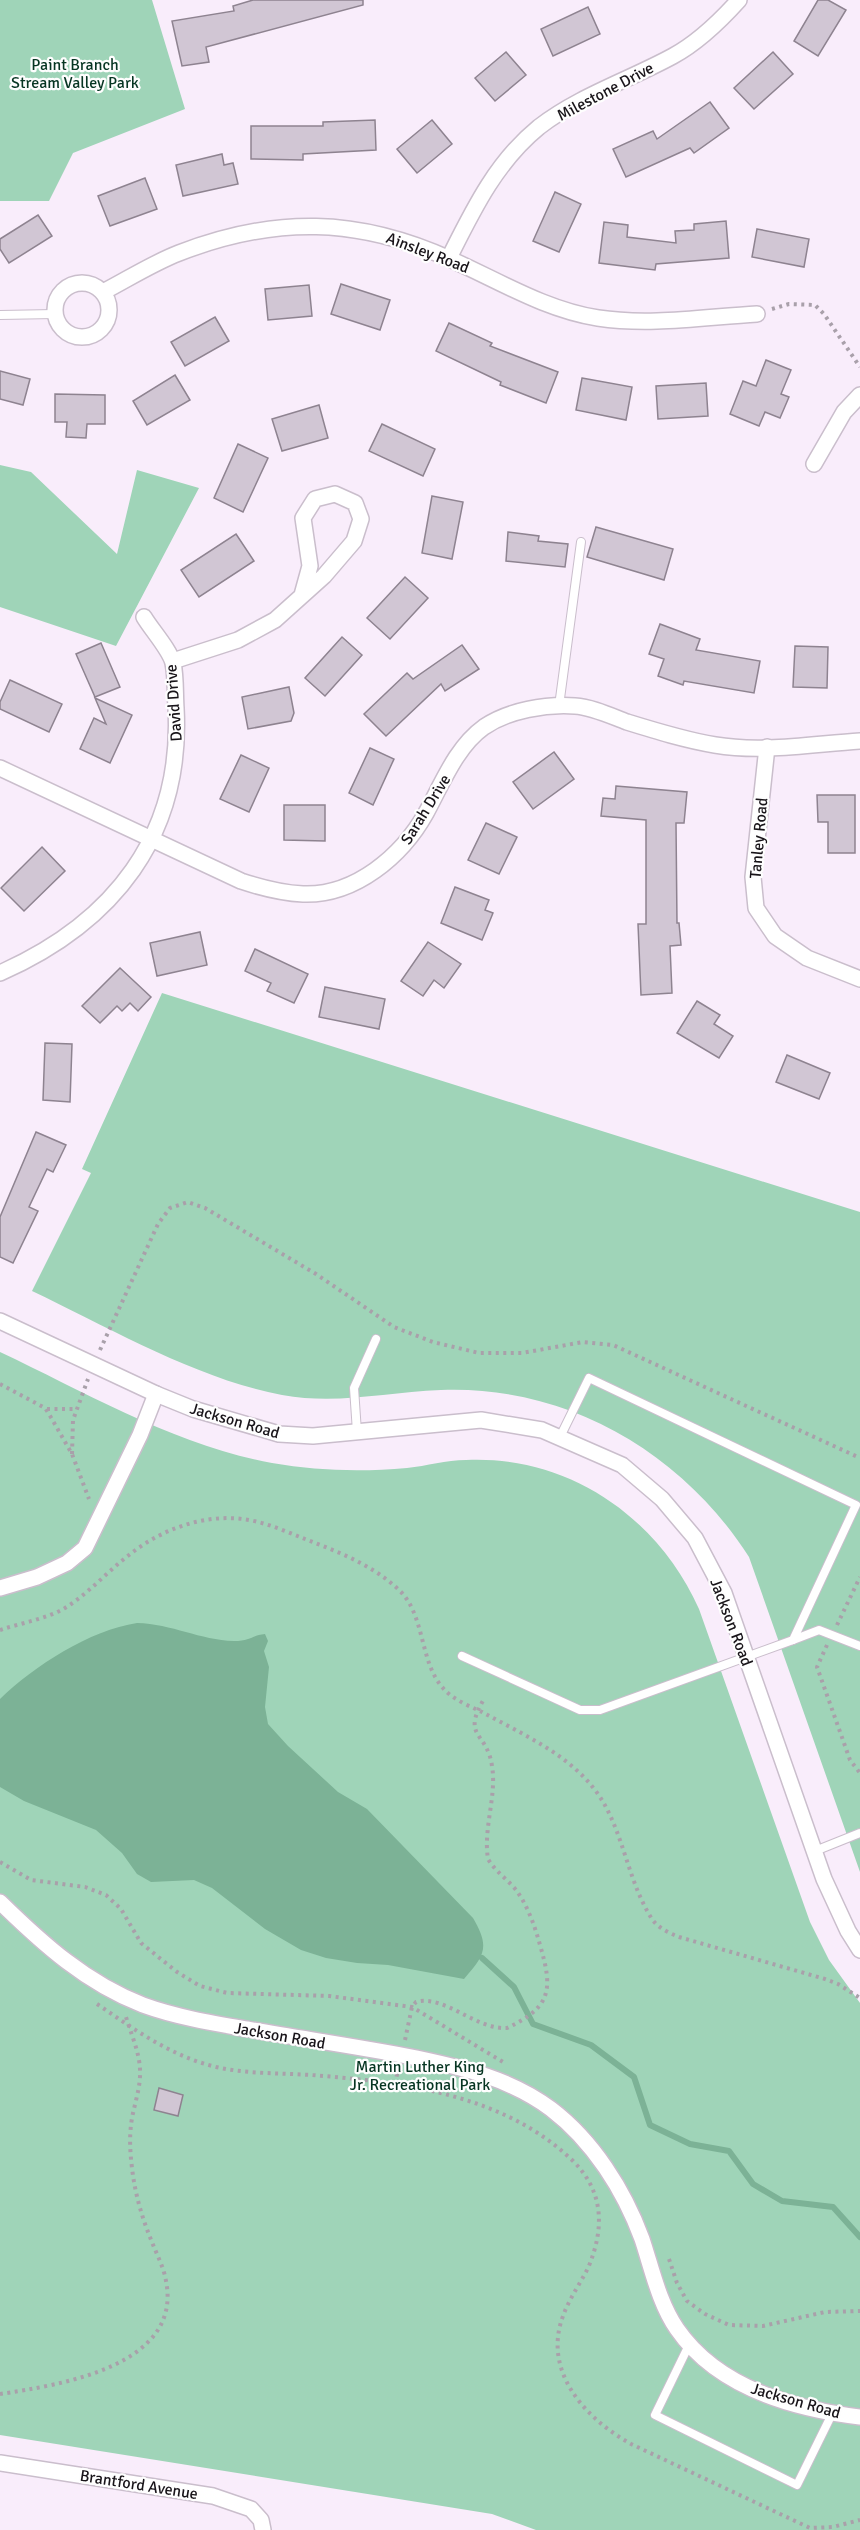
<svg xmlns="http://www.w3.org/2000/svg" width="860" height="2530" font-family="Signika,sans-serif">
	<style>
		.green { fill: #9fd4b8 }
		.water { fill: #7cb296 }
		.lines { fill: none; stroke-linecap: round; stroke-linejoin: round }
		.stream { stroke: #7cb296; stroke-width: 6 }
		.building { fill: #d1c6d4; stroke: #8e8390; stroke-width: 1.5 }
		.service-casing { stroke: #cabecc; stroke-width: 10 }
		.minor-casing { stroke: #cabecc; stroke-width: 18 }
		.path { stroke: #a9a0aa; stroke-width: 4; stroke-dasharray: 3 4.5; stroke-linecap: butt }
		.service { stroke: #fff; stroke-width: 8 }
		.minor { stroke: #fff; stroke-width: 15 }
		.labels { text-anchor: middle; stroke-width: 4.5; stroke-linejoin: round; paint-order: stroke }
		.park-label { font-size: 16px; fill: #063522; stroke: #fefefe }
		.street-label { font-size: 16px; fill: #181419; stroke: #fefefe }
	</style>
	<rect width="100%" height="100%" fill="#f9edfb"/>
	<g class="green">
		<path d="M0 0H152L185 109 73 153 49 201H0Z"/>
		<path d="M0 465 31 472 117 554 137 470 199 488 116 646 0 607Z"/>
		<path d="M162 993 860 1212V1872L749 1557C682 1452 567 1385 441 1390 386 1392 338 1405 282 1395 197 1379 110 1328 32 1291L91 1173 82 1169Z"/>
		<path d="M0 1352C87 1393 177 1446 272 1463 317 1471 362 1472 407 1468 427 1466 446 1460 466 1460 568 1455 658 1517 699 1609L810 1922 829 1960 860 2003V2530H536L492 2514 0 2435Z"/>
	</g>
	<path class="water" d="M137 1623C172 1624 200 1640 234 1641 251 1641 252 1635 265 1634L268 1641 264 1651 269 1667 265 1707 268 1724 288 1746 338 1792 367 1809 473 1918C490 1947 485 1955 464 1979L388 1965 357 1963 326 1958 301 1950 265 1929 212 1888 194 1880 151 1882 137 1874 122 1853 96 1830 24 1801 0 1787V1699C34 1666 90 1630 137 1623Z"/>
	<g class="lines">
		<path class="stream" d="M482 1958 514 1987 533 2024 591 2045 634 2077 650 2125 690 2144 729 2151 753 2184 782 2201 833 2207 860 2237"/>
	</g>
	<g class="building">
		<path d="M253 0H363V5L206 47 209 62 182 66 172 21 234 11 233 6Z"/>
		<path d="M818 0H828L846 10 818 56 794 41Z"/>
		<path d="M588 7 600 34 553 56 541 29Z"/>
		<path d="M506 52 526 75 495 101 475 78Z"/>
		<path d="M773 52 793 74 754 109 734 88Z"/>
		<path d="M710 102 729 128 694 153 690 148 626 177 613 149 653 131 657 139Z"/>
		<path d="M375 120 376 150 303 154V160L251 159V126H323V122Z"/>
		<path d="M432 120 452 144 417 173 397 149Z"/>
		<path d="M222 154 224 165 233 163 238 184 183 196 176 165Z"/>
		<path d="M145 178 157 209 110 226 98 196Z"/>
		<path d="M555 192 581 204 559 252 533 241Z"/>
		<path d="M38 215 52 236 9 263 0 249V239Z"/>
		<path d="M726 221 729 258 656 264 655 270 599 263 604 222 628 225 627 237 676 243 675 231 694 230V224Z"/>
		<path d="M757 229 809 239 804 267 752 257Z"/>
		<path d="M341 284 390 300 380 330 331 314Z"/>
		<path d="M309 285 312 316 268 320 265 289Z"/>
		<path d="M215 317 229 341 185 366 171 342Z"/>
		<path d="M449 323 492 343 490 346 558 372 546 403 500 385 501 382 436 351Z"/>
		<path d="M766 360 791 370 781 394 789 397 780 418 765 412 759 426 730 414 743 381 756 386Z"/>
		<path d="M0 371 30 379 23 405 0 399Z"/>
		<path d="M175 375 190 400 147 425 133 401Z"/>
		<path d="M582 378 632 387 626 420 576 410Z"/>
		<path d="M706 383 708 416 658 419 656 386Z"/>
		<path d="M55 394 105 395V424H87L86 438 66 437 67 422H55Z"/>
		<path d="M319 405 328 438 282 451 272 419Z"/>
		<path d="M382 424 435 449 423 476 369 451Z"/>
		<path d="M238 444 268 458 243 512 214 498Z"/>
		<path d="M432 496 463 502 452 559 422 553Z"/>
		<path d="M596 527 673 549 664 580 587 557Z"/>
		<path d="M508 532 539 536 538 541 568 544 565 567 506 561Z"/>
		<path d="M236 534 254 561 199 597 181 570Z"/>
		<path d="M405 577 428 598 390 639 367 618Z"/>
		<path d="M660 624 700 639 696 650 760 661 754 693 684 681 683 685 658 676 664 659 649 654Z"/>
		<path d="M342 637 362 655 325 696 305 678Z"/>
		<path d="M101 643 120 687 95 697 76 654Z"/>
		<path d="M462 645 479 669 445 691 441 684 386 736 364 714 407 673 413 679Z"/>
		<path d="M795 646 828 647 827 688 793 687Z"/>
		<path d="M10 680 62 704 49 732 0 709V702Z"/>
		<path d="M289 687 294 713 291 721 248 729 242 697Z"/>
		<path d="M95 698 132 715 110 763 80 749 94 718 106 724Z"/>
		<path d="M370 748 394 759 373 805 349 793Z"/>
		<path d="M554 752 574 779 533 809 513 782Z"/>
		<path d="M241 755 269 768 249 812 220 799Z"/>
		<path d="M616 786 687 792 684 823H676L677 923H679L681 945 670 946 672 993 641 995 638 924H646V820L601 816 603 798 615 799Z"/>
		<path d="M817 795H855V853H828V822H818Z"/>
		<path d="M284 805H325V841L284 840Z"/>
		<path d="M486 823 517 837 499 874 468 860Z"/>
		<path d="M42 847 65 871 24 911 1 888Z"/>
		<path d="M455 887 489 900 485 910 493 913 482 940 441 923Z"/>
		<path d="M200 932 207 965 157 976 150 943Z"/>
		<path d="M428 942 461 964 444 988 434 980 423 996 401 981Z"/>
		<path d="M255 949 308 974 294 1003 267 991 271 983 245 971Z"/>
		<path d="M120 968 151 997 138 1011 130 1003 122 1011 117 1006 100 1023 82 1006Z"/>
		<path d="M325 987 385 999 379 1029 319 1017Z"/>
		<path d="M697 1001 720 1015 714 1024 733 1036 719 1058 677 1033Z"/>
		<path d="M45 1043 72 1044 70 1102 43 1100Z"/>
		<path d="M787 1055 830 1073 819 1099 776 1082Z"/>
		<path d="M36 1132 66 1145 53 1172 47 1169 29 1207 38 1211 13 1263 0 1257V1217Z"/>
		<path d="M159 2088 183 2095 178 2116 154 2110Z"/>
	</g>
	<g class="lines">
		<g class="service-casing">
			<g id="service">
				<path d="M0 315 55 314"/>
				<path d="M559 706 581 542"/>
				<path d="M357 1432 354 1388 376 1339"/>
				<path d="M793 1640 819 1630 860 1646"/>
				<path d="M462 1656 580 1710H600L793 1640 856 1505 589 1378 560 1437"/>
				<path d="M815 1851 860 1833"/>
				<path d="M689 2345 655 2415 797 2485 833 2412"/>
			</g>
		</g>
		<g class="minor-casing">
			<g id="minor">
				<path d="M449 258C473 210 496 162 539 127 579 96 629 80 673 56 697 43 721 20 739 0"/>
				<circle cx="82" cy="310" r="27"/>
				<path d="M103 292C128 279 153 263 179 253 275 216 358 217 452 260 499 281 546 310 598 318 650 326 705 317 757 314"/>
				<path d="M814 464 844 412 860 395"/>
				<path d="M173 661 238 640 275 620 324 576 354 541 361 519 355 503 335 494 315 499 303 518 310 566 302 595"/>
				<path d="M767 747 753 877 756 908 775 936 807 958 860 979"/>
				<path d="M0 768 241 881C262 888 281 893 303 894 355 896 402 856 426 813 442 784 456 747 484 727 509 710 546 704 575 706 592 707 611 716 627 722 656 731 685 740 715 745 762 753 813 744 860 741"/>
				<path d="M0 973C113 923 183 836 176 708 175 694 176 677 173 663 170 650 151 629 144 617"/>
				<path d="M0 1321 156 1394 193 1409 279 1434 313 1436 481 1420 542 1430 622 1465 662 1499 695 1538 724 1593 824 1879 848 1931 860 1950"/>
				<path d="M0 1588 37 1577 67 1563 85 1548 140 1435 156 1394"/>
				<path d="M0 1902C43 1944 86 1983 143 2005 176 2017 212 2023 247 2029 304 2039 360 2047 417 2058 464 2068 511 2079 551 2109 593 2141 624 2190 642 2239 652 2269 659 2303 677 2329 717 2387 793 2409 860 2417"/>
				<path d="M0 2463 213 2496 251 2509 261 2520 263 2530"/>
			</g>
		</g>
		<g class="path">
			<path d="M772 309 789 304 815 305 824 314 860 367"/>
			<path d="M100 1350 158 1224 170 1208 188 1202 205 1208 316 1274 394 1327 433 1342 479 1353H522L583 1342 613 1345 860 1458"/>
			<path d="M0 1384 45 1408 49 1414 72 1454 89 1499"/>
			<path d="M47 1409H76"/>
			<path d="M72 1454 73 1420 88 1379"/>
			<path d="M837 1625 860 1577"/>
			<path d="M0 1630C21 1623 46 1619 65 1608 89 1593 107 1572 129 1555 164 1527 213 1510 258 1522 274 1526 290 1533 305 1539 339 1552 375 1566 401 1592 425 1617 420 1663 443 1688 452 1699 469 1706 482 1712 524 1735 573 1756 600 1797 624 1834 628 1882 652 1919 658 1928 669 1933 679 1937L825 1979 838 1984 860 1998"/>
			<path d="M827 1645 817 1667 850 1760 860 1773"/>
			<path d="M0 1862 31 1880 85 1887 106 1895 121 1909 141 1943 177 1972 200 1986 227 1993 329 1996 412 2007 503 2062"/>
			<path d="M97 2004C135 2030 171 2056 216 2067 247 2074 279 2073 311 2075 402 2082 503 2094 572 2160 604 2191 605 2228 588 2268 580 2284 569 2299 563 2316 542 2372 586 2419 631 2444L810 2528 833 2527 860 2520"/>
			<path d="M405 2040 412 2007 416 2002C444 1994 476 2030 507 2028 552 2007 553 1989 540 1945 535 1927 528 1906 516 1890 507 1879 495 1871 488 1859 483 1828 497 1796 492 1766 487 1731 461 1738 484 1699"/>
			<path d="M395 2084 398 2070"/>
			<path d="M669 2259 677 2283 687 2301 705 2314 729 2325 763 2326 825 2312 860 2311"/>
			<path d="M0 2394C60 2385 183 2366 166 2281 164 2268 157 2255 152 2242 142 2218 135 2194 132 2168 130 2151 129 2136 132 2118 135 2102 141 2086 140 2069 139 2051 131 2034 126 2017"/>
		</g>
		<use href="#service" class="service"/>
		<use href="#minor" class="minor"/>
	</g>
	<g class="labels">
		<g class="park-label">
			<text x="75" y="70">Paint Branch<tspan x="75" dy="18">Stream Valley Park</tspan></text>
			<text x="420" y="2072">Martin Luther King<tspan x="420" dy="18">Jr. Recreational Park</tspan></text>
		</g>
		<g class="street-label">
			<text transform="translate(605 91) rotate(-28)" y="6">Milestone Drive</text>
			<text transform="translate(428 252) rotate(21)" y="6">Ainsley Road</text>
			<text transform="translate(173 703) rotate(-94)" y="6">David Drive</text>
			<text transform="translate(425 809) rotate(-58)" y="6">Sarah Drive</text>
			<text transform="translate(758 838) rotate(-85)" y="6">Tanley Road</text>
			<text transform="translate(235 1420) rotate(16)" y="6">Jackson Road</text>
			<text transform="translate(732 1622) rotate(69)" y="6">Jackson Road</text>
			<text transform="translate(280 2035) rotate(10)" y="6">Jackson Road</text>
			<text transform="translate(796 2400) rotate(16)" y="6">Jackson Road</text>
			<text transform="translate(139 2484) rotate(9)" y="6">Brantford Avenue</text>
		</g>
	</g>
</svg>
